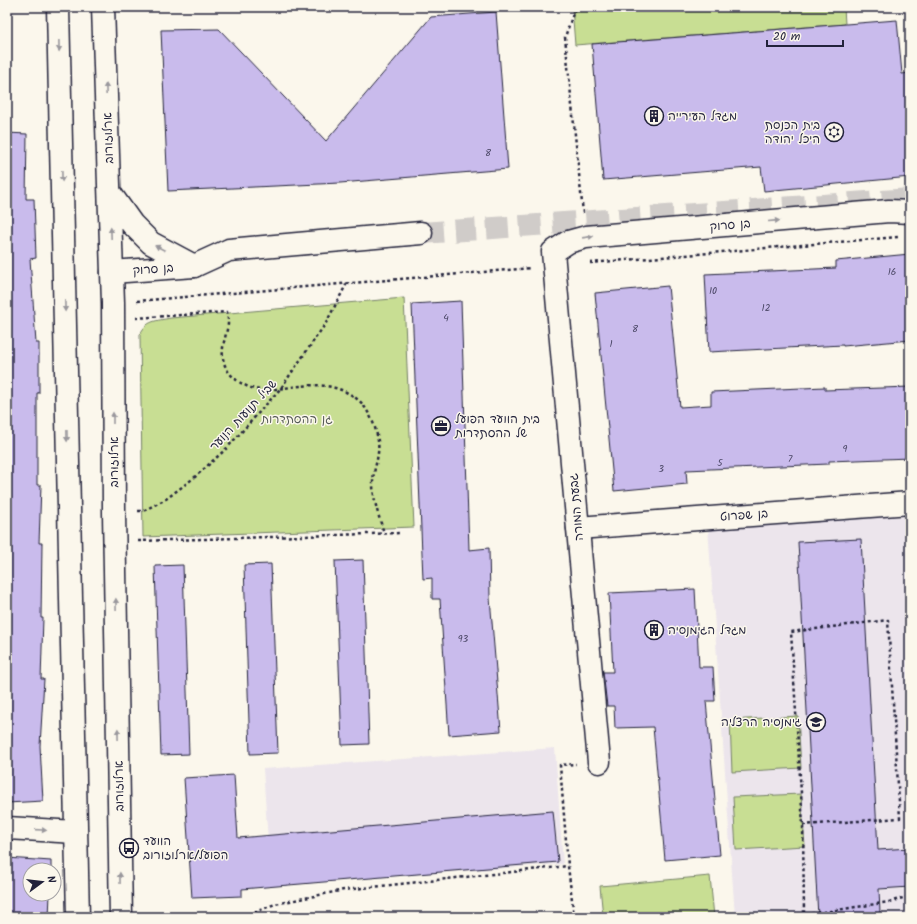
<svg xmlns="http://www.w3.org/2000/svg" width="917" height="924" font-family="Kalam,'Playpen Sans Hebrew',sans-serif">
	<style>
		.built { fill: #ece5ec }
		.green { fill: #c8de93; stroke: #758067 }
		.building { fill: #c9bbec; stroke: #22223b }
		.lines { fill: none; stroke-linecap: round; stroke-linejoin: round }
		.minor-tunnel { stroke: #d0ccc9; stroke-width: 22; stroke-dasharray: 22 11; stroke-linecap: butt }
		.minor-casing { stroke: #22223b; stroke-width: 25 }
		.path { stroke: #22223b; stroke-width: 2.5; stroke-dasharray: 3 3; stroke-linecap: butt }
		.minor { stroke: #fbf7ec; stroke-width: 22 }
		.oneway { fill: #99979c }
		.labels { text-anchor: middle; stroke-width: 3; stroke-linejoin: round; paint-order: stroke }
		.number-label { font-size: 10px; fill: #4c4867 }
		.poi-label { font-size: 12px; fill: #22223b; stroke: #fbf7ec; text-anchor: start }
		.street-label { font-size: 12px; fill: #22223b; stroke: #fbf7ec }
		.park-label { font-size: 12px; fill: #545a55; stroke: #fbf7ec }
	</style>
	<rect width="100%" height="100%" fill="#fbf7ec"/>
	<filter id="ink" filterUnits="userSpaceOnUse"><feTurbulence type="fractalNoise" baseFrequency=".025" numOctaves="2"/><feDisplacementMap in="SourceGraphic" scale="8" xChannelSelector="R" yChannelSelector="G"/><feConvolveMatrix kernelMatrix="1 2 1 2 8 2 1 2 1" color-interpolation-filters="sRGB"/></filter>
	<g filter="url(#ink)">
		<g class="built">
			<path d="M910 516V917H735L708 527Z"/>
			<path d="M555 748 563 864 271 885 263 769Z"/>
		</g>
		<g class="green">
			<path d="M572 7H844L845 24 575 45Z"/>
			<path d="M404 298 414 527 143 537 140 335C146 320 156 321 171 318Z"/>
			<path d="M798 716 801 768 732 772 730 720Z"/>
			<path d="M801 794 805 846 736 850 733 797Z"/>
			<path d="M710 876 714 917H603L600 886Z"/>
		</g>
		<g class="building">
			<path d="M496 12 508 169 340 183 168 191 161 30 219 29 326 141 431 17Z"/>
			<path d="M897 20 902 74 910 73V177L764 191 761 167 603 180 592 44Z"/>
			<path d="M7 133 27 134 26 199H34L36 258 30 259 36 343H39V393H37V485H41L39 543H42L41 618H43L41 679H44L40 746 43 801 7 803Z"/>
			<path d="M910 254V340L843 346V345L709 352 705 274 836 268V261Z"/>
			<path d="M668 286 680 407 711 405V392L825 387V390L910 387V458L829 461V464L686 470 687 484 614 491 595 293Z"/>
			<path d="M461 301 469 550 489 548 490 598 501 731 449 735 440 599H432V578L423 579 412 304Z"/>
			<path d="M861 539 878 850 910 848V887L879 889 880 914 818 917 798 542Z"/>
			<path d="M363 560 369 744 342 745 335 561Z"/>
			<path d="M271 564 278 753 250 754 244 565Z"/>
			<path d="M183 565 189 754 161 755 155 566Z"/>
			<path d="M695 589 699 667H713L715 701H706L720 855 665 860 653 727 615 728 614 706H607L603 672H613L609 593Z"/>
			<path d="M234 775 238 838 553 811 558 862 242 889V896L192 898 184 778Z"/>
			<path d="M7 858 51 861V870H30V894H50L49 917H7Z"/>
		</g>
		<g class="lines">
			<path class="minor-tunnel" d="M421 233 910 199"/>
			<g class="minor-casing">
				<g id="minor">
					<path d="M58 7 78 917"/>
					<path d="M103 7 113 303 114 513 121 917"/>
					<path d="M110 193 132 224 151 243 194 266"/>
					<path d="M112 272 194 266 229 250 421 233"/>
					<path d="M578 528 910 503"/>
					<path d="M599 762 553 252 568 242 586 237 889 211 910 212"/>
					<path d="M7 828 76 832"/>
				</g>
			</g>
			<g class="path">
				<path d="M583 213 565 37 575 8 584 7"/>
				<path d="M590 263 898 237"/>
				<path d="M137 301 531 268"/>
				<path d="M136 318 227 312C228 316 228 320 228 324 226 338 220 348 224 363 229 378 246 389 262 390 266 390 272 389 277 389 300 386 323 381 346 392 354 396 362 402 366 409 374 421 380 439 378 453 377 463 373 472 373 483 373 500 379 517 384 533"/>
				<path d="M138 511H143L166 499 195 477 227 448 281 388 326 323 347 283"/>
				<path d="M138 541 401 533"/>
				<path d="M803 825 900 818 888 620 791 632 803 825 804 915 889 902 910 896"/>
				<path d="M243 917 275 904 344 890 568 866"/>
				<path d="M574 917 568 866 560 765 576 764"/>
			</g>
			<use href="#minor" class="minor"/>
		</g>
		<defs><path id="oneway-solid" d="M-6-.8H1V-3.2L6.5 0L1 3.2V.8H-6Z"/></defs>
		<g class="oneway">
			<use href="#oneway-solid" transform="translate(59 46) rotate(89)"/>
			<use href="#oneway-solid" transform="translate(106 89) rotate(-92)"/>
			<use href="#oneway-solid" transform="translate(62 176) rotate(89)"/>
			<use href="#oneway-solid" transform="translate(774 221) rotate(-5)"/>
			<use href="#oneway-solid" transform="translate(111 233) rotate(-92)"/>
			<use href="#oneway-solid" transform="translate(588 237) rotate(-8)"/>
			<use href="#oneway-solid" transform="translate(160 248) rotate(-152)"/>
			<use href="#oneway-solid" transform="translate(65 306) rotate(89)"/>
			<use href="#oneway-solid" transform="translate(113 418) rotate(-90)"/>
			<use href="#oneway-solid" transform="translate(67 436) rotate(89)"/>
			<use href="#oneway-solid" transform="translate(116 604) rotate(-91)"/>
			<use href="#oneway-solid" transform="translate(118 734) rotate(-91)"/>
			<use href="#oneway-solid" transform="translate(41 830) rotate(4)"/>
			<use href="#oneway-solid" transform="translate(120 878) rotate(-91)"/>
		</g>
	</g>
	<defs>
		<g id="building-ring" transform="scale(1)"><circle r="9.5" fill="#fbf7ec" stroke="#22223b" stroke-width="1.5"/><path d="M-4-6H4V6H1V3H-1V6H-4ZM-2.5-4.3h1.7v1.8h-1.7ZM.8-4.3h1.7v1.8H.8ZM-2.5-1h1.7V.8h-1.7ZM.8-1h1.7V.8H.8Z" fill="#22223b"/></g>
		<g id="synagogue-ring" transform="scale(1)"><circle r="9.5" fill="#fbf7ec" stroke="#22223b" stroke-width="1.5"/><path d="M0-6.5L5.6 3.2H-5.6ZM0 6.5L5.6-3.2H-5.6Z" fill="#22223b"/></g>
		<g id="office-ring" transform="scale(1)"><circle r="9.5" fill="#fbf7ec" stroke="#22223b" stroke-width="1.5"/><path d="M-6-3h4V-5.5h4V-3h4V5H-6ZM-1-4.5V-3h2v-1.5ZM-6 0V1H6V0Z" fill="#22223b"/></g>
		<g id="school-ring" transform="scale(1)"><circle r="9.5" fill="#fbf7ec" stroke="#22223b" stroke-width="1.5"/><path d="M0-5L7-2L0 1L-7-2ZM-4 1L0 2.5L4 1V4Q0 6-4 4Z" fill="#22223b"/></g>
		<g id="bus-ring" transform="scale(1)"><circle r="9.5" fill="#fbf7ec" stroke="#22223b" stroke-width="1.5"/><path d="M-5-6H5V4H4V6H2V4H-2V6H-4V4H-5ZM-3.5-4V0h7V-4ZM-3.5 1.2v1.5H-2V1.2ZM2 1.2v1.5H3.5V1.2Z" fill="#22223b"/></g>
	</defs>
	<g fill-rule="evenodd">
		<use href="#building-ring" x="654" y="116"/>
		<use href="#synagogue-ring" x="834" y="132"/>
		<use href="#office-ring" x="441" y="426"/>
		<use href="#building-ring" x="654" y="630"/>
		<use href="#school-ring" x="816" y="722"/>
		<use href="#bus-ring" x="129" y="848"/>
	</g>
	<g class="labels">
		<g class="number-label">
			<text x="488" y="156">8</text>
			<text x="892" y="275">16</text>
			<text x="713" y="294">10</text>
			<text x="766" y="311">12</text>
			<text x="446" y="321">4</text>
			<text x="635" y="332">8</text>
			<text x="611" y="347">1</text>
			<text x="845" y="452">9</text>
			<text x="790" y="462">7</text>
			<text x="720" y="466">5</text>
			<text x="661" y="472">3</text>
			<text x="463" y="642">93</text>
		</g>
		<g class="poi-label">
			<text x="668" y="120">מגדל העירייה</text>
			<text x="820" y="129" text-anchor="end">בית הכנסת<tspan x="820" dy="14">היכל יהודה</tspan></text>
			<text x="455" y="423">בית הוועד הפועל<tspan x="455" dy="14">של ההסתדרות</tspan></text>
			<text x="668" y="634">מגדל הגימנסיה</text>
			<text x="802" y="726" text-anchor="end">גימנסיה הרצליה</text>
			<text x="143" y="845">הוועד<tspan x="143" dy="14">הפועל/ארלוזורוב</tspan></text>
		</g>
		<g class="street-label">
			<text transform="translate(108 138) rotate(-92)" y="4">ארלוזורוב</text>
			<text transform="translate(730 225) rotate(-5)" y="4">בן סרוק</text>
			<text transform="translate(153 269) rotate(-4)" y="4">בן סרוק</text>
			<text transform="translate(243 415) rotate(-47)" y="4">שביל תנועות הנוער</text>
			<text transform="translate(114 462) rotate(-90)" y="4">ארלוזורוב</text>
			<text transform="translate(576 507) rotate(-95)" y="4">גבעת המורה</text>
			<text transform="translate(744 515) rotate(-4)" y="4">בן שפרוט</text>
			<text transform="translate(119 786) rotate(-91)" y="4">ארלוזורוב</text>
		</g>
		<g class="park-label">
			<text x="297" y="423">גן ההסתדרות</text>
		</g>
	</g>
	<rect width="917" height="924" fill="none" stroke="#fbf7ec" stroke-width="24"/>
	<rect x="12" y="12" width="893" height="900" fill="none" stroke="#22223b" stroke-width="1.5" filter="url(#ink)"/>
	<g transform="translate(42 882) rotate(75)"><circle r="19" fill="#fbf7ec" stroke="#a4a2a5"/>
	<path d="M0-3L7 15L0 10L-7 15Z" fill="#22223b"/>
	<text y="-6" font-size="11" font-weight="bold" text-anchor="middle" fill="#22223b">N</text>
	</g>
	<path d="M767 40v6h76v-6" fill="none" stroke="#22223b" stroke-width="2"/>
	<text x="773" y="40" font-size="12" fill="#22223b" stroke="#fbf7ec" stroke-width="3" paint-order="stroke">20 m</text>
</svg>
